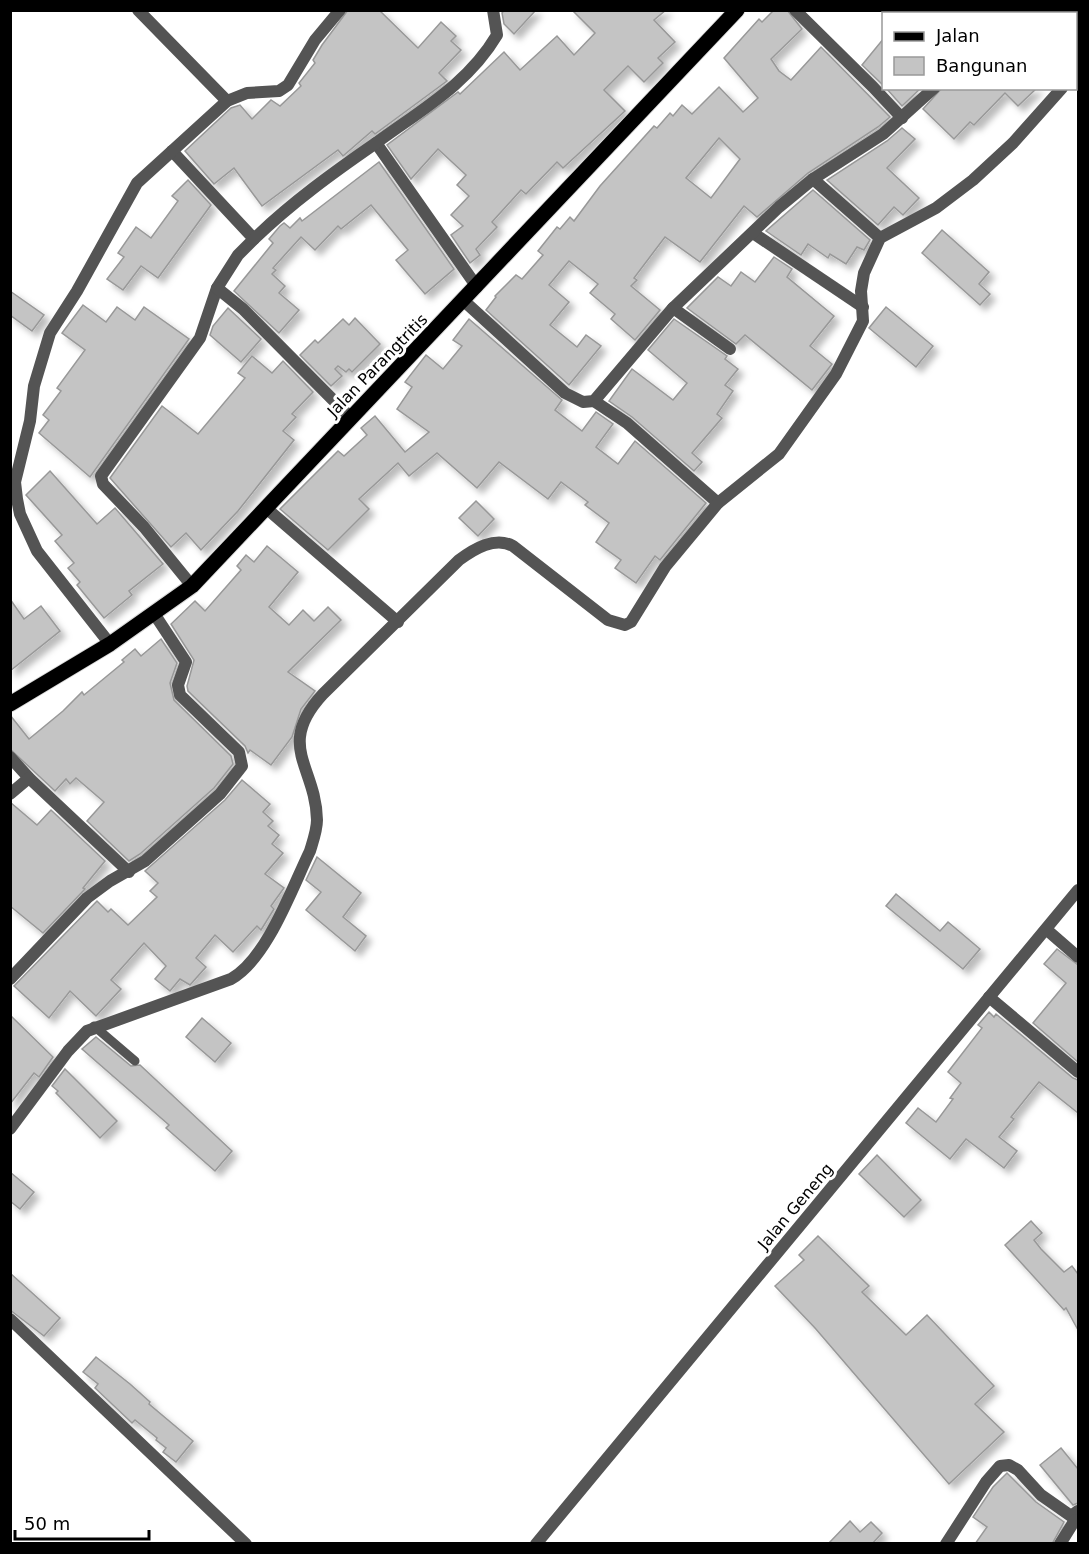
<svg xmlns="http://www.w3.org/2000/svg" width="1089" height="1554" font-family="'DejaVu Sans',sans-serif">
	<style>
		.building { fill: #c4c4c4; stroke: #989898; stroke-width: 1.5; fill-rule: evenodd; filter: url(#shadow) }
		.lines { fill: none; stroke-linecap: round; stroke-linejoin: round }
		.primary-casing { stroke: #dbdbdb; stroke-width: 17 }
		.service { stroke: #545454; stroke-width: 9 }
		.minor { stroke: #545454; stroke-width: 12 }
		.primary { stroke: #000; stroke-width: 15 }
		.labels { text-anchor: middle; stroke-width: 6; stroke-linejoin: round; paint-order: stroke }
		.street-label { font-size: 16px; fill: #000; stroke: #fff }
	</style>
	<defs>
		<filter id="shadow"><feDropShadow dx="5.5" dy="5.5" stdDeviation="3" flood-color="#0004"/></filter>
	</defs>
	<rect width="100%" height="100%" fill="#fff"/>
	<g class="building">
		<path d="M348 10H379L418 48 441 22 456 36 451 41 461 50 439 73 447 81 375 134 372 131 343 156 338 150 262 206 234 168 214 184 185 151 231 108 240 105 252 119 271 100 280 106 301 86 299 83 315 63 313 60 322 45Z"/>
		<path d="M504 10H536L514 34 504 24 502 13Z"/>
		<path d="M572 10H666L654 20 675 42 658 58 663 63 644 82 628 66 604 90 625 111 563 168 557 162 526 194 521 190 492 222 497 227 476 249 480 255 470 263 451 235 463 226 451 215 469 196 457 185 466 175 438 149 411 179 387 145 458 92 460 94 504 52 520 70 557 36 574 55 595 33Z"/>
		<path d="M774 10H787L802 29 771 59 779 71 791 80 821 47 890 117 878 127 808 173 757 217 744 206 700 262 665 237 634 278 637 280 631 286 660 310 635 340 611 319 615 314 590 293 598 284 569 261 549 285 569 302 550 325 577 347 586 335 601 346 569 385 486 310 496 297 495 296 516 275 522 279 543 255 538 251 557 227 560 229 570 217 574 221 600 186 654 126 657 128 670 113 673 116 682 105 692 114 719 87 743 112 758 98 724 58 759 19 762 22ZM719 138 740 159 711 198 686 178Z"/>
		<path d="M884 38V86L862 65Z"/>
		<path d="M886 88H921L902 106Z"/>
		<path d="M942 88H1037L1018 106 1005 93 974 125 970 122 954 139 923 109Z"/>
		<path d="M902 128 915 139 887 168 919 198 903 215 894 207 878 225 827 180 887 141Z"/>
		<path d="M379 162 454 269 425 294 396 260 408 250 371 205 341 229 338 226 315 250 301 237 273 268 276 270 272 274 285 286 279 293 299 310 279 333 234 291 273 243 269 239 280 226 284 223 290 228 300 218 302 221Z"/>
		<path d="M188 180 211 205 158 278 141 266 123 290 107 279 124 257 118 253 136 227 151 238 178 201 172 196Z"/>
		<path d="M813 190 870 240 864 250 857 247 846 264 830 254 828 258 808 244 801 255 766 231Z"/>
		<path d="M942 230 989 272 979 284 990 294 980 305 922 253Z"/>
		<path d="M774 257 792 269 787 277 834 316 810 346 832 364 812 390 745 335 736 344 687 308 718 277 731 286 741 272 755 282Z"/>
		<path d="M10 291 44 315 32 331 10 315Z"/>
		<path d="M83 305 106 322 117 307 135 320 144 307 189 339 90 477 39 433 49 420 43 415 61 391 57 388 85 350 62 333Z"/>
		<path d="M886 307 933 346 916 367 869 328Z"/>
		<path d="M228 308 261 339 241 362 210 335 213 326Z"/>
		<path d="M355 318 380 344 352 372 349 369 346 372 338 366 335 369 342 376 331 386 300 355 315 340 318 343 343 319 349 325Z"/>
		<path d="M469 319 562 400 555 410 582 431 596 412 613 424 596 447 618 464 635 441 706 503 660 560 655 556 636 583 615 568 621 560 596 542 609 523 585 505 588 502 561 482 548 499 499 462 477 488 437 453 409 476 398 463 359 499 369 509 328 550 280 509 338 451 344 456 367 435 361 428 375 416 405 452 429 432 397 409 412 387 405 382 426 355 443 369 462 346 453 340Z"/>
		<path d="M674 319 727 356 725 359 738 369 725 385 733 391 717 414 722 418 692 453 702 462 694 471 632 417 609 401 632 369 673 400 687 383 648 350Z"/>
		<path d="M252 356 272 373 283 361 313 392 292 414 296 417 283 431 294 440 238 511 201 550 186 533 171 547 110 478 162 406 198 434 245 378 238 373Z"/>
		<path d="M50 471 97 524 115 508 163 564 129 591 132 595 104 618 77 585 80 582 68 568 74 563 55 541 62 535 26 495Z"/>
		<path d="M476 501 494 519 478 536 459 518Z"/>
		<path d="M267 546 298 572 269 607 289 625 303 610 314 621 328 607 341 620 288 672 315 691 301 709 292 737 271 765 250 750 248 753 245 746 188 691 187 686 194 660 171 624 195 601 205 611 241 570 237 566 246 555 254 562Z"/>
		<path d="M10 599 24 619 41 606 60 631 10 671Z"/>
		<path d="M161 639 177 663 170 683 174 700 231 756 233 764 214 788 140 854 129 861 87 821 104 802 76 778 70 784 66 779 55 791 10 749V715L29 739 63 711 82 692 84 695 124 662 122 660 135 649 141 656Z"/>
		<path d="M242 780 270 804 263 812 273 821 268 826 279 835 272 844 283 853 265 874 284 888 271 906 274 909 261 930 257 926 233 952 215 935 196 958 206 967 190 985 180 979 170 991 155 979 166 966 144 943 111 980 121 989 96 1016 70 991 49 1018 14 986 97 901 108 912 111 909 128 925 157 897 150 891 158 883 145 871 225 800Z"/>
		<path d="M10 802 37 825 51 810 105 861 83 888 85 889 43 933 10 906Z"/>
		<path d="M317 857 361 893 343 917 366 936 355 951 306 910 321 892 306 880Z"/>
		<path d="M896 894 940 931 948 922 980 949 963 969 886 906Z"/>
		<path d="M1057 949 1078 965V1062L1033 1023 1066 983 1044 964Z"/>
		<path d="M989 1012 994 1017 996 1014 1073 1078 1078 1080V1113L1039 1082 1011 1117 1014 1119 999 1137 1017 1151 1004 1168 966 1139 950 1159 906 1123 918 1108 936 1122 953 1099 950 1098 961 1083 948 1072 982 1028 978 1025Z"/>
		<path d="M10 1015 53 1057 39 1077 34 1073 10 1104Z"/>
		<path d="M202 1018 231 1043 215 1062 186 1037Z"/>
		<path d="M96 1037 131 1066 140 1065 232 1151 215 1171 166 1128 169 1125 82 1049Z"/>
		<path d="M65 1069 117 1121 100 1138 56 1093 58 1091 52 1086Z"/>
		<path d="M877 1155 921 1200 904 1217 859 1174Z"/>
		<path d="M10 1172 34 1192 20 1209 10 1201Z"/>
		<path d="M1031 1221 1042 1233 1034 1240 1041 1249 1064 1272 1072 1266 1078 1274V1330L1066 1308 1064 1310 1005 1245Z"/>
		<path d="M818 1236 869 1286 862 1292 906 1335 927 1315 994 1386 975 1404 1004 1432 949 1484 815 1328 775 1286 804 1260 799 1255Z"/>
		<path d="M10 1273 60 1318 44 1336 10 1310Z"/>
		<path d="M96 1357 130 1384 150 1402 149 1404 193 1441 176 1462 163 1452 166 1448 156 1440 157 1438 135 1420 132 1423 95 1388 98 1384 83 1372Z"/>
		<path d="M1061 1448 1078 1469V1503L1073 1505 1040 1465Z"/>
		<path d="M1007 1473 1036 1502 1064 1522 1052 1544H975L987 1527 973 1517 993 1487Z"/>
		<path d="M850 1521 860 1532 871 1522 882 1533 872 1544H828Z"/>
	</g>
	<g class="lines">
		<g class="primary-casing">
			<path id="primary" d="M10 704 110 644 192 586 737 10"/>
		</g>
		<path class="service" d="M94 1026 135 1061"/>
		<g class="minor">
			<path d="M138 10 227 101"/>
			<path d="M795 10 873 87 902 118"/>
			<path d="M1065 10 1068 14"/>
			<path d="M1003 14 1006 10"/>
			<path d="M1076 21 1078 24"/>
			<path d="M1076 67 1078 62"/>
			<path d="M376 143 477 287"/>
			<path d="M172 151 254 239 238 255 217 288 200 338 101 476 103 484 144 527 192 586"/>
			<path d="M813 179 880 238"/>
			<path d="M753 233 863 307"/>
			<path d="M254 239C291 203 334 172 376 143 421 110 468 84 497 35L493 10"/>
			<path d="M217 288 243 309 351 418"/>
			<path d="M464 301 565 393 583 402 594 401 673 308 779 207 813 179 883 134 934 88"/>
			<path d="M673 308 730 349"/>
			<path d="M594 401 627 423 718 503"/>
			<path d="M266 508 398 622"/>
			<path d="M110 644 37 551 20 514 17 499 15 482 30 421 34 386 50 333 77 291 137 183 227 101 247 93 279 91 288 85 315 40 340 10"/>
			<path d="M10 757 29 778 129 872"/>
			<path d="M10 794 29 778"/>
			<path d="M1047 930 1078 957"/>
			<path d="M10 979 87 898 110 881 145 861 220 794 242 766 239 752 180 695 178 685 186 662 155 615"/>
			<path d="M989 997 1078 1072"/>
			<path d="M10 1129 68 1051 87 1031 231 979C267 959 292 888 310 851 313 841 317 830 317 820 316 766 275 746 323 694L459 560C474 549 495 536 513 546L608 620 625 625 631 622 665 567 718 503 779 454 836 374 863 321 861 291 864 273 880 238 936 208 973 180 1013 143 1062 88"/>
			<path d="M10 1319 246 1544"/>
			<path d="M536 1544 1078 890"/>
			<path d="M946 1544 986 1482 1000 1466 1009 1465 1018 1470 1041 1495 1071 1516 1078 1511"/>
			<path d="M1060 1544 1075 1520"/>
		</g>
		<use href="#primary" class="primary"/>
	</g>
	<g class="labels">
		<g class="street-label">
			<text transform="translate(377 365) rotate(-46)" y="6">Jalan Parangtritis</text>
			<text transform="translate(795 1206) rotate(-50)" y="6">Jalan Geneng</text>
		</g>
	</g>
	<rect width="1089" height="1554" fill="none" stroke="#000000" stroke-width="24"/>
	<rect x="882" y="12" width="195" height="78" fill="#ffffff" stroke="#999999" stroke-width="1.5"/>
	<rect x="894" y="32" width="30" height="9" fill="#000000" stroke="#999999" stroke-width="1.5"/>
	<text x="936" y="42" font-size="18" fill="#000000">Jalan</text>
	<rect x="894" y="57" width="30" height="18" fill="#c4c4c4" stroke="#999999" stroke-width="1.5"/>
	<text x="936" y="72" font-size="18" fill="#000000">Bangunan</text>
	<path d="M15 1530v9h134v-9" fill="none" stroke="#000000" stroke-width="3"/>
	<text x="24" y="1530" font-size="18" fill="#000000" stroke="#ffffff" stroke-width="4.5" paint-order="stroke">50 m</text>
</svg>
